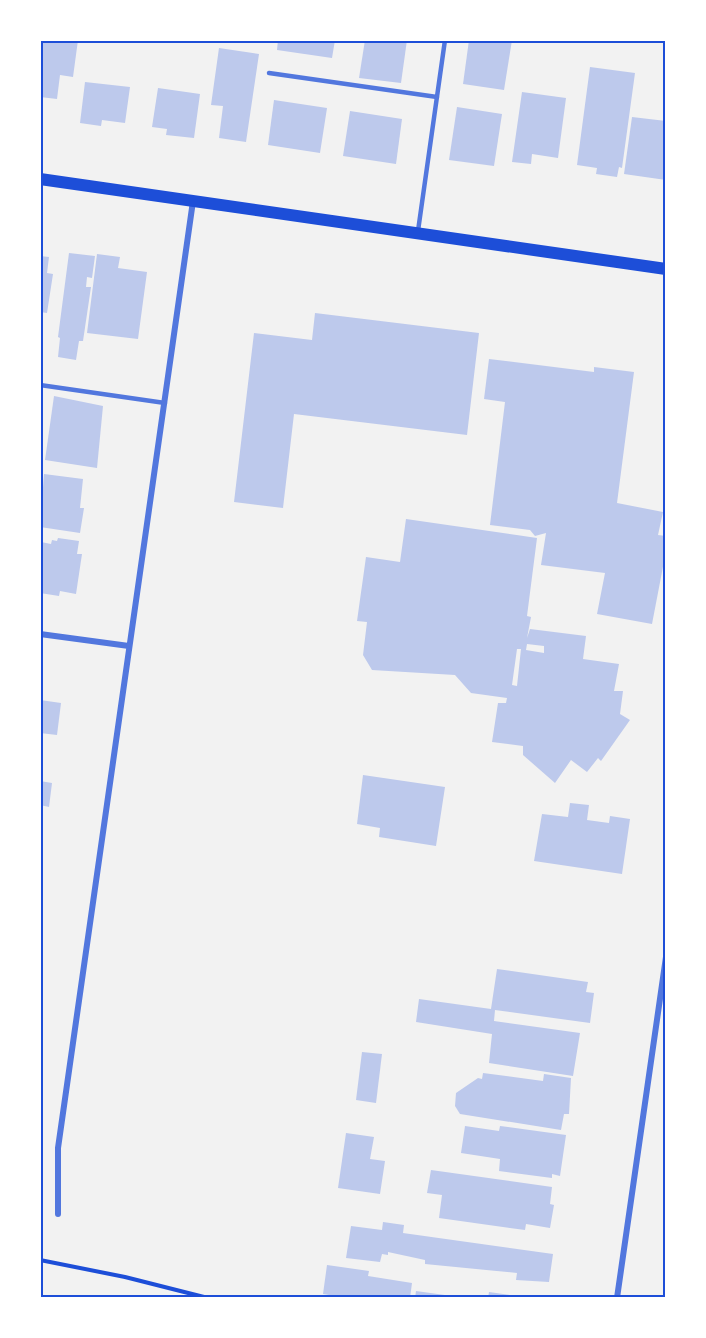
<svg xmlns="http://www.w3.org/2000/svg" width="706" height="1338" font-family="'Times New Roman',serif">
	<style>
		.building { fill: #bdc9ec; fill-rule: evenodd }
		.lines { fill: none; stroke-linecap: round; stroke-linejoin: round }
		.path { stroke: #1d4ed8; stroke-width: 4 }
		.service { stroke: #5277de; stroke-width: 4.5 }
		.minor { stroke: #5277de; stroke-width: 6 }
		.secondary { stroke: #1d4ed8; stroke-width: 12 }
		.neatline { fill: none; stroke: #1d4ed8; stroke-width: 2 }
	</style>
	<rect width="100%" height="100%" fill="#f2f2f2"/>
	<g class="building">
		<path d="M40 40H78L73 77 60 75 57 99 40 97Z"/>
		<path d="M278 40H335L332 58 277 50Z"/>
		<path d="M365 40H407L401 83 359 78Z"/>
		<path d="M469 40H512L504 90 463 84Z"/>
		<path d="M219 48 259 54 246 142 219 138 223 106 211 105Z"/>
		<path d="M590 67 635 73 622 168 619 167 617 177 596 174 597 168 577 165Z"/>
		<path d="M85 82 130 87 125 123 102 120 101 126 80 123Z"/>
		<path d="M158 88 200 94 194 138 166 135 167 129 152 127Z"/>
		<path d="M522 92 566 98 558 158 532 154 531 164 512 162Z"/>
		<path d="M274 100 327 108 320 153 268 145Z"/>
		<path d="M457 107 502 114 494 166 449 160Z"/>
		<path d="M350 111 402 119 396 164 343 156Z"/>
		<path d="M632 117 666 121V180L624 174Z"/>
		<path d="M69 253 95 256 92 278 87 277 86 287H91L83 341H79L76 360 58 357 60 338 58 337Z"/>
		<path d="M97 254 120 257 118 268 147 272 138 339 87 333Z"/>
		<path d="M40 256 49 257 47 273 53 274 47 313 40 312Z"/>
		<path d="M315 313 479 333 467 435 294 414 283 508 234 502 254 333 312 340Z"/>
		<path d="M489 359 594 372V367L634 372 617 503 663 512 658 535 666 536V551L652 624 597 614 605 573 541 565 546 533 535 536 530 530 490 525 505 402 484 399Z"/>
		<path d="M54 396 103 406 97 468 45 460Z"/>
		<path d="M44 474 83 479 80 508H84L80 533 40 527Z"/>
		<path d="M406 519 537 538 527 616 531 617 527 638 530 629 586 636 583 659 619 664 614 691H623L620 714 630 720 601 761 598 758 587 772 571 760 555 783 523 755V746L492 742 498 703H506L507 698 471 693 455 675 372 670 363 655 367 622 357 621 366 557 400 562ZM527 644 544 646V653L526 650ZM517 649H521L517 686 512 685Z"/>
		<path d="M58 538 79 541 77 554H82L76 594 60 591 59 596 40 593 41 542 51 544 52 540 57 541Z"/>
		<path d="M40 700 61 703 57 735 40 733Z"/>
		<path d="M363 775 445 787 436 846 379 837 380 828 357 824Z"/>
		<path d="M40 781 52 783 49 807 40 805Z"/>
		<path d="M570 803 589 805 587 820 609 823 610 816 630 819 622 874 534 861 542 814 568 817Z"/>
		<path d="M497 969 588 982 586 992 594 993 590 1023 495 1010 494 1021 580 1033 573 1076 489 1063 492 1034 416 1022 419 999 491 1009Z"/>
		<path d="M362 1052 382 1054 376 1103 356 1100Z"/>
		<path d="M483 1073 543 1081 544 1074 571 1078 569 1114H564L561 1130 460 1114 455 1106 456 1093 478 1078 482 1079Z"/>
		<path d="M465 1126 499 1131 500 1126 566 1135 560 1176 552 1174V1178L499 1171 500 1159 461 1153Z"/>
		<path d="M346 1133 374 1137 370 1159 385 1161 380 1194 338 1188Z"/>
		<path d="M431 1170 552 1187 550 1204 554 1205 550 1228 526 1224 525 1230 439 1218 442 1195 427 1193Z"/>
		<path d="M383 1222 404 1225 403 1233 553 1254 549 1282 516 1280 517 1273 425 1264V1260L388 1252V1255L382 1254 380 1262 346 1258 351 1226 382 1230Z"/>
		<path d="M327 1265 369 1271 368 1276 412 1283 410 1298H329V1295L323 1294Z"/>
		<path d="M416 1291 452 1296V1298H415Z"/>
		<path d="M489 1292 516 1296V1298H488Z"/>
	</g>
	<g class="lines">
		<path class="path" d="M40 1260 125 1277 208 1298"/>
		<g class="service">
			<path d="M269 73 437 97"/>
			<path d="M418 231 445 40"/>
			<path d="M40 385 165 403"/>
		</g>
		<g class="minor">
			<path d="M40 634 129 646"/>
			<path d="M58 1214V1148L193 201"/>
			<path d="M617 1298 666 957"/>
		</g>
		<path class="secondary" d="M40 179 666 269"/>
	</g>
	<rect width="706" height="1338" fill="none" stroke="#ffffff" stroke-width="84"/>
	<rect x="42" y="42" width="622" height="1254" class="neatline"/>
</svg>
